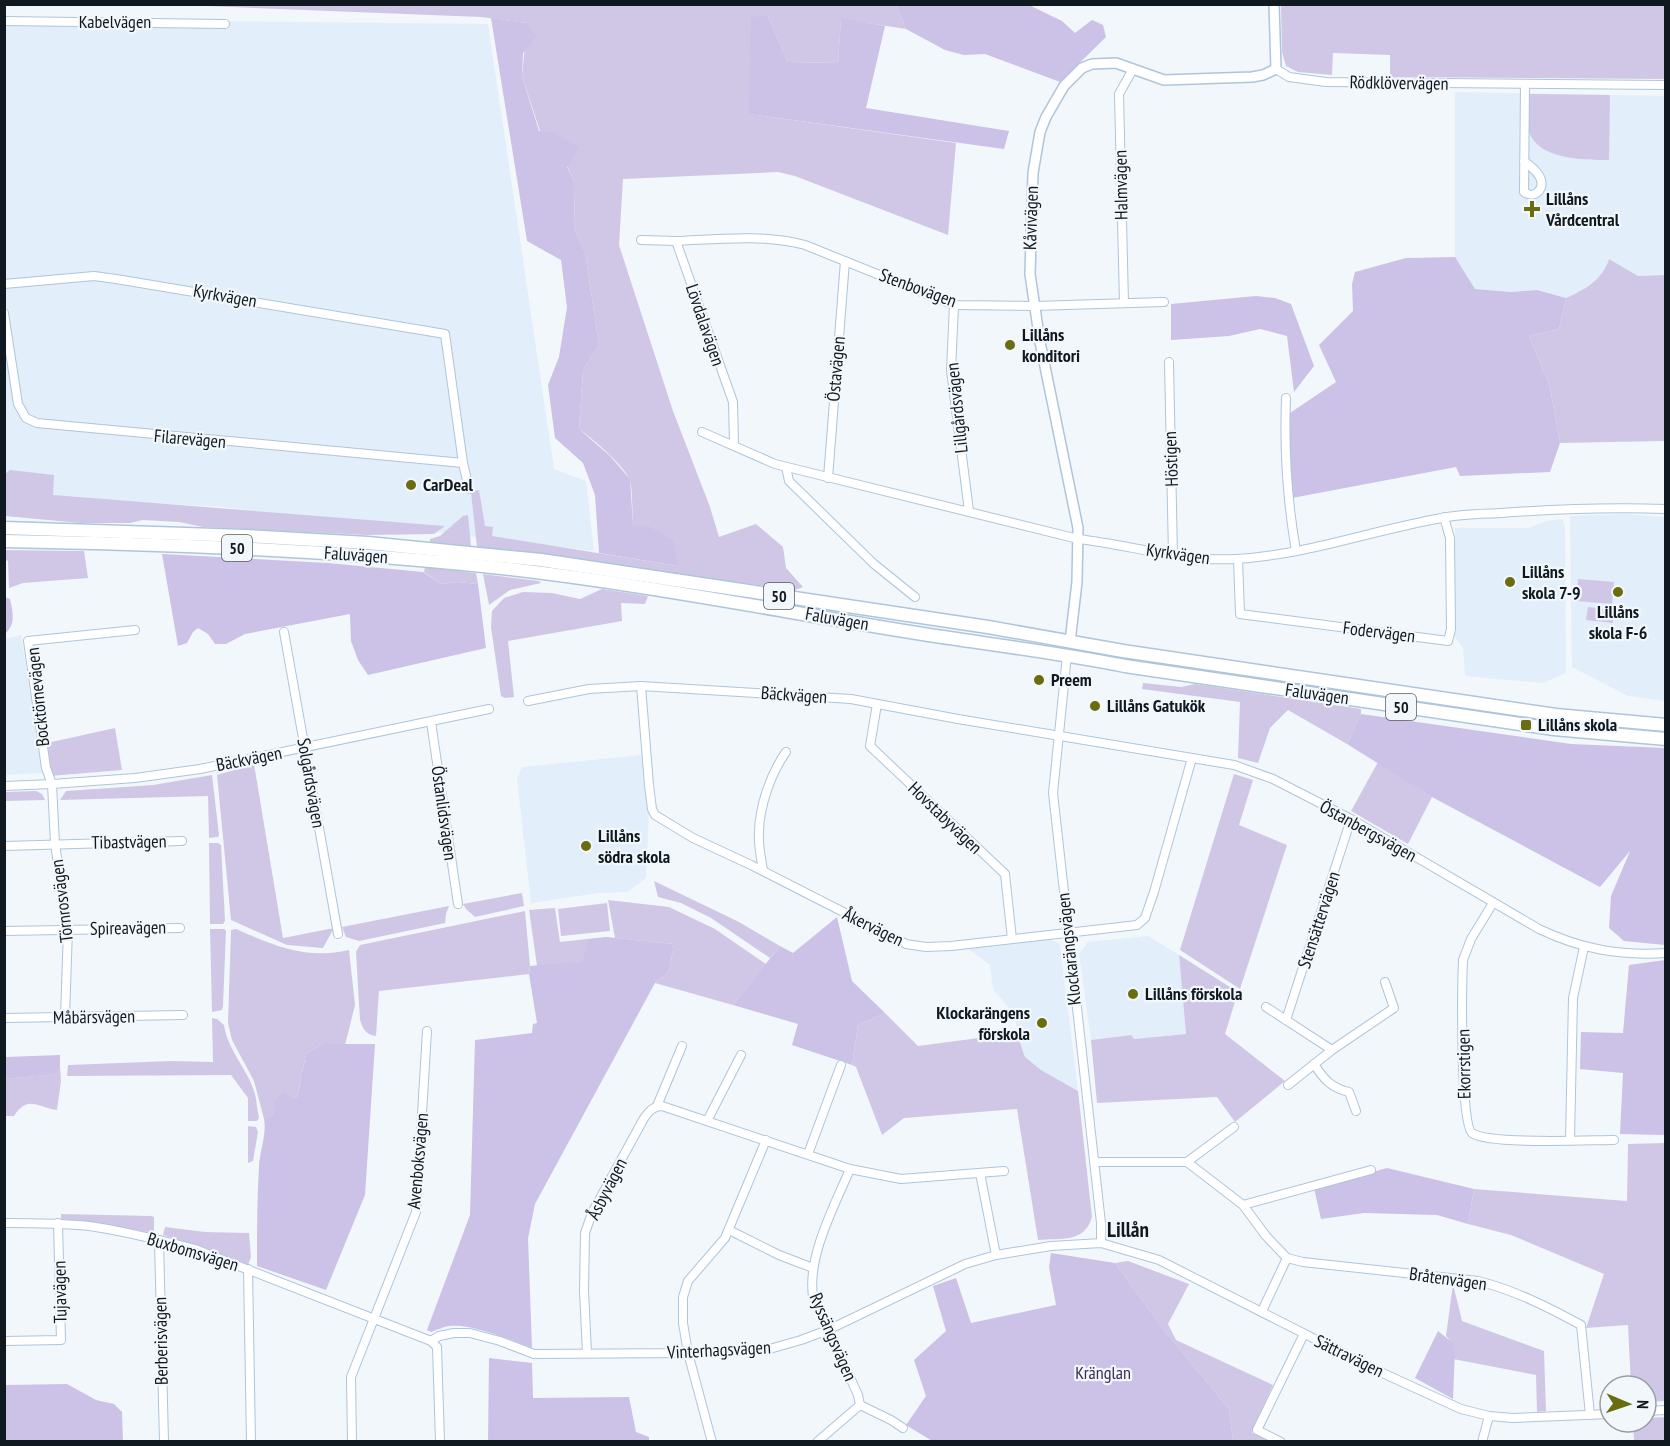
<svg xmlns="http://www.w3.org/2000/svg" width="1670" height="1446" font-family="'PT Sans Narrow',sans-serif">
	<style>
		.built { fill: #e2eef9 }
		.green { fill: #d0c7e6 }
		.forest { fill: #ccc1e6 }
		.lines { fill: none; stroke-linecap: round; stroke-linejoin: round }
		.minor-casing { stroke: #aec5db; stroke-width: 10 }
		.tertiary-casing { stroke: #aec5db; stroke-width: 12 }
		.trunk-casing { stroke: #aec5db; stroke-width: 15 }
		.minor { stroke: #fff; stroke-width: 8 }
		.tertiary { stroke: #fff; stroke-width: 9 }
		.trunk { stroke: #fff; stroke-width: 12 }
		.poi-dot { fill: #696d10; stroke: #f2f7fb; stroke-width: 2 }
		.labels { text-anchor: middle; stroke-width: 4.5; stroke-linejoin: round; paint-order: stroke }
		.shield { fill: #f2f7fb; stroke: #545c62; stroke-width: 1.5 }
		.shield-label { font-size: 16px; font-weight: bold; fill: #101920 }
		.street-label { font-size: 18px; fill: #101920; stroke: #f2f7fb }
		.poi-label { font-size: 18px; font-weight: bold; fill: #101920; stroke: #f2f7fb; text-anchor: start }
		.park-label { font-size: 18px; fill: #3b2a59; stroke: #f2f7fb }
		.quarter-label { font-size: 21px; font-weight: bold; fill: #101920; stroke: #f2f7fb }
	</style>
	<rect width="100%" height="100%" fill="#f2f7fb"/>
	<g class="built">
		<path d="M5 19 488 24 554 469 586 481 594 551 223 507 46 497 5 479Z"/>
		<path d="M1455 92 1665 96V275L1638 276 1609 259 1605 271 1593 282 1582 291 1566 298 1537 290 1511 292 1475 289 1455 257Z"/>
		<path d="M1625 514 1665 517V701L1628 696 1572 667 1570 516Z"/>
		<path d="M1562 519 1565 526 1566 673 1543 683 1465 676 1463 648 1454 636 1455 528H1528L1547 521Z"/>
		<path d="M21 635 42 773 5 775V639Z"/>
		<path d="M642 755 649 813 646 878 628 892 599 893 531 903 517 779 522 767Z"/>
		<path d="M1148 936 1179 955 1186 1034 1134 1039 1131 1035 1091 1040 1079 954 1088 942Z"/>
		<path d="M1050 939 1060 944 1078 1091 1041 1070 1025 1057 1013 1013 993 989 990 965 966 947Z"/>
	</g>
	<g class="green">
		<path d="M180 5H896L906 29 841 19 838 63 788 62 768 16 750 114 956 143 948 235 795 176 778 172 623 179 619 245 673 411 710 507 719 537 756 524 783 547 786 568 803 587 795 590 477 547 471 492 479 490 485 526 493 527 492 536 678 566 633 525C632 515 633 486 629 478 623 465 592 438 579 429L583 370 599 345 585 252 574 228 575 183 567 166 540 131 522 76 527 23 481 17Z"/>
		<path d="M1281 5H1665V79L1390 77V55L1333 53 1332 75 1298 72 1286 66 1282 52Z"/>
		<path d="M1529 94 1610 95 1609 160C1587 160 1543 160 1531 136 1526 128 1529 103 1529 94Z"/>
		<path d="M1609 259 1638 276 1665 275V441L1560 443 1550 387 1529 336 1559 329 1566 298C1585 290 1603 279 1609 259Z"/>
		<path d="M10 470 54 475 53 495 445 526 434 534 366 535 203 527 179 522 143 520 130 523H80L5 516V474Z"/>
		<path d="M468 515 471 546 430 542V539L440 536 463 516Z"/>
		<path d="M4 550 84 551 88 578 23 583 9 588 8 561 5 560Z"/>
		<path d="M425 567 476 573 478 584 458 582 441 584 424 572Z"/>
		<path d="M483 574 539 581 541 583 510 590 489 605Z"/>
		<path d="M1578 579 1614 582 1612 604 1576 601Z"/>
		<path d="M602 589 648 596 645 604 621 603 622 621 508 641 514 697 505 698 501 696 491 627 492 611 504 598 523 592 552 593 580 599Z"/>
		<path d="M1588 607 1614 610 1613 623 1586 620Z"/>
		<path d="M1143 683 1181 687 1195 684 1361 709V714L1347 744 1288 710 1270 728 1258 763 1238 758 1240 702 1142 689Z"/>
		<path d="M115 728 122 770 50 776 47 743Z"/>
		<path d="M1378 762 1432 797 1408 844 1351 811Z"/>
		<path d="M254 764 283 938 334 928 323 948 287 945 231 920 217 775Z"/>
		<path d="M1234 774 1253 780 1239 825 1287 845 1240 989 1180 950Z"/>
		<path d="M212 775 219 835 218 837 209 838 208 796 60 800 66 791 153 785Z"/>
		<path d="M36 791 42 794 45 800 5 801V792Z"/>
		<path d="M209 843H218L221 845 225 921 223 924H210Z"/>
		<path d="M654 881 739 922 780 946 770 958 711 918 681 903 658 897Z"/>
		<path d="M522 893 524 906 475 917 466 909 463 904Z"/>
		<path d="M608 900 669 907 715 929 766 964 733 1005 655 983 669 971 674 944 615 938Z"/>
		<path d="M607 903 610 931 561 936 558 909Z"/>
		<path d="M449 906 446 914 445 923 359 941 346 937 342 927Z"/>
		<path d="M555 908 560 942 587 939 584 961 537 966 529 910Z"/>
		<path d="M525 911 530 966 529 974 379 991 376 1036C366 1035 363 1029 360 1020L356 952 360 945Z"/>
		<path d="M210 929H224L226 931 223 1006 222 1010 212 1012Z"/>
		<path d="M236 929C275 946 306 960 349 950L355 1005 345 1045 322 1044 306 1054 297 1098 291 1097 275 1115 264 1119 254 1081 232 1040 228 1023 231 930Z"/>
		<path d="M1179 955 1238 992 1225 1034 1285 1081 1235 1122 1217 1097 1097 1103 1091 1040 1131 1035 1134 1039 1186 1034Z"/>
		<path d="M885 1013 918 1046 1017 1033 1025 1057 1041 1070 1078 1091 1092 1217C1085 1243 1061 1238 1038 1240L1017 1109 904 1118 882 1135 856 1067 852 1065 858 1025Z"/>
		<path d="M212 1018 217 1019 224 1025C228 1051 248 1069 255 1094 257 1102 257 1110 259 1118L257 1121H248V1098L231 1075 67 1076 68 1065 171 1061 213 1062Z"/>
		<path d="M60 1066 61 1081 57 1110C39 1108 28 1094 14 1116H5L4 1079 55 1074Z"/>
		<path d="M248 1126 256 1127 258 1132 253 1161 248 1163Z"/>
		<path d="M1665 1143V1401L1646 1402V1386H1631L1628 1325 1586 1328 1604 1274 1511 1235 1468 1224 1474 1189 1627 1201 1628 1144Z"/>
		<path d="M61 1214 151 1216 154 1217V1230L153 1233 98 1223 61 1219Z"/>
		<path d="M165 1227 205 1232 249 1233 251 1257 248 1265 163 1235Z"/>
		<path d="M1128 1261 1189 1284 1168 1324 1176 1340 1273 1385 1252 1433 1269 1441H1233L1229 1409 1164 1330 1115 1263Z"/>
		<path d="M1453 1284 1462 1321 1544 1351 1546 1411 1537 1412 1536 1375 1453 1359C1455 1348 1454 1344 1446 1336Z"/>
		<path d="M1665 1417V1441H1634L1633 1422H1646V1418Z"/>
	</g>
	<g class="forest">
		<path d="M896 5H1029L1062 21 1075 33 1092 20 1103 25 1106 37 1060 82 985 54 964 55 945 50 906 29Z"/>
		<path d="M768 16 788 62 838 63 841 18 885 26 866 108 1009 131 1004 149 749 114 751 17Z"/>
		<path d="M491 18 527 23 536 37 523 53 522 76 539 131 553 132 579 148 567 167 575 183 574 228 585 252 599 345 583 370 579 429 610 456 630 479 633 525 648 526 673 540 678 566 599 553 595 495 583 463 555 438 548 385 559 357 567 307 561 260 527 241Z"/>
		<path d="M1455 257 1475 289 1511 292 1537 290 1566 298 1559 329 1529 336 1550 387 1560 443 1550 472 1460 476 1456 467 1292 498 1287 415 1336 382 1319 345 1353 311 1352 284 1355 272 1406 258Z"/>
		<path d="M1256 296 1275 298 1291 304 1314 366 1294 392 1287 336 1260 329 1229 336 1171 340V304Z"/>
		<path d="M162 554 328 563 423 572 441 584 458 582 478 584 486 648 368 675 358 660 351 641 350 614 245 634 226 644H215L208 634 198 628 193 632 187 643 178 646Z"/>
		<path d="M5 597 10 599C13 613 16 624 5 634Z"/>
		<path d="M1361 714 1571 744 1665 748V945L1624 941 1609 928 1611 896 1630 851 1600 887 1432 797 1347 744Z"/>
		<path d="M837 917 852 981 885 1013 858 1025 852 1065 792 1045 798 1024 733 1005 780 946 793 953Z"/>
		<path d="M606 937 674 944 669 971 655 983 535 1204 528 1238 532 1348C511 1340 471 1323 449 1326 443 1327 437 1330 431 1332L427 1330 470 1215 475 1040 532 1033 533 1024 537 1023 529 974 530 966 583 961 587 939Z"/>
		<path d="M1665 960V1135L1620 1134 1623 1073 1580 1069 1581 1032 1623 1033 1629 965Z"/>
		<path d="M322 1044H375L365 1195 326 1290 257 1266C257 1233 257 1199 259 1166 260 1150 267 1133 264 1119L274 1115 275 1100 284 1093 291 1097 297 1098 306 1054Z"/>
		<path d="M60 1055V1066L56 1074 5 1079V1057Z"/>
		<path d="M1387 1168 1474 1189 1468 1224 1437 1215 1364 1213 1321 1219 1314 1188Z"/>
		<path d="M1051 1253 1115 1263 1164 1330 1229 1409 1233 1441H932L906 1425 926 1396 914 1360 946 1331 933 1286 956 1278 971 1323 1056 1305 1049 1267Z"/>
		<path d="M1438 1331 1453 1343 1455 1349 1453 1399 1415 1378Z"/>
		<path d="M489 1358 532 1363 533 1398 629 1397 636 1432 649 1437V1441H488Z"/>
		<path d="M67 1384 96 1400 114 1404 122 1412 123 1441H5V1385Z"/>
	</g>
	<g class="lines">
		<g class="minor-casing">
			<g id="minor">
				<path d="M4 21 225 24"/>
				<path d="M1276 69 1289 77 1326 82 1666 85"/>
				<path d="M1524 161C1530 166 1539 172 1541 180 1544 191 1533 199 1524 192L1525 84"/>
				<path d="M641 240 676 241 733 402 734 444"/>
				<path d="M676 241C720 239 763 234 805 245L954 305 1034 306 1164 302"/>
				<path d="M4 284 94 276 116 279 445 334 463 463 469 489"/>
				<path d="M1124 303 1119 94 1133 69"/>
				<path d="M954 305 951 370 969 511"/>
				<path d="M4 313 18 404 26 418 37 423 463 463"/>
				<path d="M1169 362 1173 556"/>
				<path d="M1286 398C1284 450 1287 499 1296 551"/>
				<path d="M702 432 775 464 1078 539C1131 545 1182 562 1236 559 1306 555 1373 530 1442 518 1461 514 1482 514 1501 513 1556 509 1611 507 1666 509"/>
				<path d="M786 467 789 481 874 564 915 597"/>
				<path d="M828 478 845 261"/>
				<path d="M1238 559 1240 614 1448 641 1451 629 1450 538 1444 517"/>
				<path d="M284 632 338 934"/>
				<path d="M1067 655 1053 793 1101 1223V1243"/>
				<path d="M641 686 649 785 652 809 655 815 693 838 751 865 906 944 926 947 951 946 1137 925 1145 918 1154 892 1192 758"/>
				<path d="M528 701 589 689 641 686 851 699 958 719 1234 765 1273 779 1351 819 1539 929C1581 949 1619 956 1666 953"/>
				<path d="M877 704 870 746 1005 874 1012 939"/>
				<path d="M431 722 458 904"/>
				<path d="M4 786 52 784 135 778 200 769 489 709"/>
				<path d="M4 846 182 841"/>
				<path d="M763 870C761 858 758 845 759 833 759 807 771 773 786 752"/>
				<path d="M1493 903 1471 939 1463 960C1462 983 1460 1124 1472 1133 1488 1145 1590 1140 1614 1140"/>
				<path d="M4 931 180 928"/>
				<path d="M1266 1007 1332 1050"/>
				<path d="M65 1017 68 929 55 844 52 784 46 768 28 641 135 630"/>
				<path d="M4 1018 183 1015"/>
				<path d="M1286 1020 1351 819"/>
				<path d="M1314 1064C1324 1080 1332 1088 1349 1092L1356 1111"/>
				<path d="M1288 1085 1332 1050 1394 1008 1385 982"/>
				<path d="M657 1106 682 1046"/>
				<path d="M707 1121 741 1055"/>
				<path d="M1570 1140 1573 998 1584 947"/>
				<path d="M808 1154 841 1065"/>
				<path d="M1094 1162H1187L1243 1205 1266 1236 1287 1258 1303 1262 1478 1281C1514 1290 1548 1307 1581 1325L1590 1415"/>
				<path d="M1187 1162 1234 1127"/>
				<path d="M980 1173 996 1255"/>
				<path d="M1243 1205 1371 1170"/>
				<path d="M4 1223C33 1223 61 1223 89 1226 125 1231 160 1240 195 1249L431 1341 437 1347 440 1442"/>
				<path d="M729 1230 779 1255 813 1268"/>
				<path d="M159 1240 164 1442"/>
				<path d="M248 1269 251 1442"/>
				<path d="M1262 1311 1287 1258"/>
				<path d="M4 1341 61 1340 58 1223"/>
				<path d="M431 1341 439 1336 454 1333H470L500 1341 534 1354 688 1353 766 1350 801 1340 828 1330 965 1264 996 1255 1051 1246 1101 1243 1159 1260 1376 1370 1461 1409 1489 1416 1513 1418 1610 1414"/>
				<path d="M587 1353 584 1291 585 1233 592 1213 643 1120C648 1112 653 1106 662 1106L850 1169 901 1179 1004 1171"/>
				<path d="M860 1405 891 1420 903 1428"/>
				<path d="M1646 1411 1666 1410"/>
				<path d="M352 1442 351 1377 416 1212 427 1031"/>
				<path d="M712 1442 688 1353 683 1323V1297L688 1281 725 1238 766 1140"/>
				<path d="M817 1442 860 1405 858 1395 813 1296C807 1256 835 1205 850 1169"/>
				<path d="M1281 1442 1257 1430 1304 1334"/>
				<path d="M1482 1442 1489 1416"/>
			</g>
		</g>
		<g class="tertiary-casing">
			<path id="tertiary" d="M1070 642 1077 582 1078 528 1040 342 1030 274 1033 173 1040 132 1046 117 1064 86 1082 68 1092 64 1116 63 1164 80 1252 77 1263 75 1276 69 1274 4"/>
		</g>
		<g class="trunk-casing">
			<g id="trunk">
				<path d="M4 528 246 536 368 543 541 560 988 627 1123 651 1556 715 1666 725"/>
				<path d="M4 541C167 544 330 550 492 567 639 583 783 612 929 635 995 645 1060 653 1125 666L1554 729 1666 739"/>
			</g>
		</g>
		<use href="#minor" class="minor"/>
		<use href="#tertiary" class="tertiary"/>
		<use href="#trunk" class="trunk"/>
	</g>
	<g class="poi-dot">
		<path d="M1529 200h6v6h6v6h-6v6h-6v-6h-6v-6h6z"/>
		<circle cx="1010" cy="345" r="6"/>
		<circle cx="411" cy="485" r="6"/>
		<circle cx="1510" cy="582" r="6"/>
		<circle cx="1618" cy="592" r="6"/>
		<circle cx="1039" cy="680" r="6"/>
		<circle cx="1095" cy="706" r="6"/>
		<rect x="1520" y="719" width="12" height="12" rx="3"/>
		<circle cx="586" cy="846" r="6"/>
		<circle cx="1133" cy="994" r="6"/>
		<circle cx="1042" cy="1023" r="6"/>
	</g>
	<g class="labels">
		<g class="shield">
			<rect x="222" y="535" width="30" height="26" rx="4.5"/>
			<rect x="764" y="583" width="30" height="26" rx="4.5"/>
			<rect x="1386" y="694" width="30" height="26" rx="4.5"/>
		</g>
		<g class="shield-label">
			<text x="237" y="554">50</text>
			<text x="779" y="602">50</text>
			<text x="1401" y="713">50</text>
		</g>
		<g class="street-label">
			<text x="115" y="28">Kabelvägen</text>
			<text transform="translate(1399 83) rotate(1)" y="6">Rödklövervägen</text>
			<text transform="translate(1121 185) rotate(-91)" y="6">Halmvägen</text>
			<text transform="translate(1031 218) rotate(-88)" y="6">Kåvivägen</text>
			<text transform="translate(918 288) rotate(20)" y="6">Stenbovägen</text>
			<text transform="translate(225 296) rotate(10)" y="6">Kyrkvägen</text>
			<text transform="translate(705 325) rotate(71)" y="6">Lövdalavägen</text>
			<text transform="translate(836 369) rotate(-85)" y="6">Östavägen</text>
			<text transform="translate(957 408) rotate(-96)" y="6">Lillgårdsvägen</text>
			<text transform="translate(190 439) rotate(5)" y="6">Filarevägen</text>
			<text transform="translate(1171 459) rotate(-92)" y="6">Höstigen</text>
			<text transform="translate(1178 554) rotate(8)" y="6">Kyrkvägen</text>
			<text transform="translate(356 555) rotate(4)" y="6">Faluvägen</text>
			<text transform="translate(837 619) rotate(10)" y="6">Faluvägen</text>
			<text transform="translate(1379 632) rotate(7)" y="6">Fodervägen</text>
			<text transform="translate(1317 694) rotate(8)" y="6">Faluvägen</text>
			<text transform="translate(794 695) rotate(4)" y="6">Bäckvägen</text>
			<text transform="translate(38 697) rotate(-96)" y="6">Bocktörnevägen</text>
			<text transform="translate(249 759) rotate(-11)" y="6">Bäckvägen</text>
			<text transform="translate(311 783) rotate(80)" y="6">Solgårdsvägen</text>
			<text transform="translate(444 813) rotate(82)" y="6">Östanlidsvägen</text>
			<text transform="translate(945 818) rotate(44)" y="6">Hovstabyvägen</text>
			<text transform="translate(1368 831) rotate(29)" y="6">Östanbergsvägen</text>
			<text transform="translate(129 842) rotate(-1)" y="6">Tibastvägen</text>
			<text transform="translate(62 901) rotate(-97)" y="6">Törnrosvägen</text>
			<text transform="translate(1319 920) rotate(-72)" y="6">Stensättervägen</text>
			<text transform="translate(873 927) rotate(26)" y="6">Åkervägen</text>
			<text transform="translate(128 928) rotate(-1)" y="6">Spireavägen</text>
			<text transform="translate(1069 949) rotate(-96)" y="6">Klockarängsvägen</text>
			<text transform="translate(94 1017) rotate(-1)" y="6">Måbärsvägen</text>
			<text transform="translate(1464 1064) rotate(-91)" y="6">Ekorrstigen</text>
			<text transform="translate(418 1161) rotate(-85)" y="6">Avenboksvägen</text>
			<text transform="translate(607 1189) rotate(-63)" y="6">Åsbyvägen</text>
			<text transform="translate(193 1252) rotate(17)" y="6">Buxbomsvägen</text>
			<text transform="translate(1448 1279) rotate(8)" y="6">Bråtenvägen</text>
			<text transform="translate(60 1292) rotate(-91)" y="6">Tujavägen</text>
			<text transform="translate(833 1337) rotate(67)" y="6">Ryssängsvägen</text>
			<text transform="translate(161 1341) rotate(-91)" y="6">Berberisvägen</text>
			<text transform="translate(719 1350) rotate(-3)" y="6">Vinterhagsvägen</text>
			<text transform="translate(1349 1356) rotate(26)" y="6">Sättravägen</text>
		</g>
		<g class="poi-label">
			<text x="1546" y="205">Lillåns<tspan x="1546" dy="21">Vårdcentral</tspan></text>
			<text x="1022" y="341">Lillåns<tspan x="1022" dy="21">konditori</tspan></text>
			<text x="423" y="491">CarDeal</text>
			<text x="1522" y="578">Lillåns<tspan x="1522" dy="21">skola 7-9</tspan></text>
			<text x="1618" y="618" text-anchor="middle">Lillåns<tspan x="1618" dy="21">skola F-6</tspan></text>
			<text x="1051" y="686">Preem</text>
			<text x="1107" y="712">Lillåns Gatukök</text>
			<text x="1538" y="731">Lillåns skola</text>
			<text x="598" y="842">Lillåns<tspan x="598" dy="21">södra skola</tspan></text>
			<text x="1145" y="1000">Lillåns förskola</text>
			<text x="1030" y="1019" text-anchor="end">Klockarängens<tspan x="1030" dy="21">förskola</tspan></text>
		</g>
		<g class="park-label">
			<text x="1103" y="1379">Kränglan</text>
		</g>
		<g class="quarter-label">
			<text x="1128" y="1237">Lillån</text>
		</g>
	</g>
	<rect width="1670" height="1446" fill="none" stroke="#101920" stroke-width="12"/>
	<g transform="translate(1628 1404) rotate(92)"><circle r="28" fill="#f2f7fb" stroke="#989ea3" stroke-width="1.5"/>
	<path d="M0-4.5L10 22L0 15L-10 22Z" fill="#696d10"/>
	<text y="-9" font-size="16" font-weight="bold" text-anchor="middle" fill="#101920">N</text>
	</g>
</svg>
